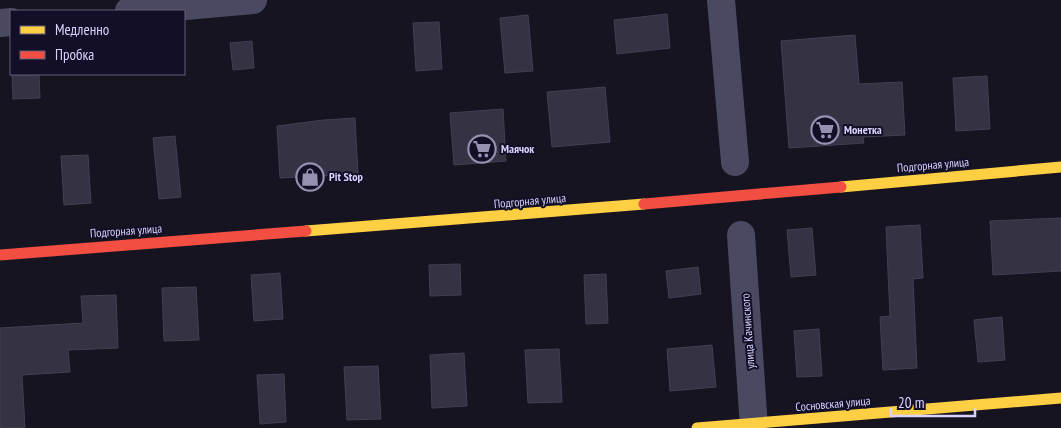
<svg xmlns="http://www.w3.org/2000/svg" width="1061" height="428" font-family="'PT Sans Narrow',sans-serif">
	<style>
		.building { fill: #343243; stroke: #433f54 }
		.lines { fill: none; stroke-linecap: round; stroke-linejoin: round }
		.street { stroke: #4a4962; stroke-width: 28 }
		.slow { stroke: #ffcf43; stroke-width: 11 }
		.jam { stroke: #f24e42; stroke-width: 11 }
		.labels { text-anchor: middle; stroke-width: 4; stroke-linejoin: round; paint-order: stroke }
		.poi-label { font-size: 12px; font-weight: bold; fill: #d9d4ff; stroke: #130f26; text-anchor: start }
		.street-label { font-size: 12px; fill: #d9d4ff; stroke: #130f26 }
	</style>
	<rect width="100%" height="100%" fill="#161421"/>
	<g class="building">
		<path d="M667 14 670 48 617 54 614 20Z"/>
		<path d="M528 15 533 71 505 73 500 18Z"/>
		<path d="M439 22 442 69 416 71 413 23Z"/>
		<path d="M855 35 859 84 902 82 905 135 863 137 864 143 789 148 781 41Z"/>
		<path d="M252 41 254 68 233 70 230 43Z"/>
		<path d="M12 74H39L40 98 13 99Z"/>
		<path d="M987 76 990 129 956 131 953 78Z"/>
		<path d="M605 87 610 142 552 147 547 92Z"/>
		<path d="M503 109 506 161 454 165 450 113Z"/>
		<path d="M355 118 358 174 280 178 277 126 324 120Z"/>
		<path d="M175 136 181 197 159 199 153 138Z"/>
		<path d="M88 155 91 203 64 205 61 156Z"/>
		<path d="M1061 218V271L993 275 990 221Z"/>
		<path d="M920 225 923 278 913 279 917 368 883 370 880 317 890 316 886 227Z"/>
		<path d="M812 228 816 275 791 277 787 230Z"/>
		<path d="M460 264 461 295 430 296 429 265Z"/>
		<path d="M698 267 701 294 669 298 666 271Z"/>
		<path d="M280 273 283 319 254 321 251 275Z"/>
		<path d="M606 274 608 323 586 324 584 275Z"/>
		<path d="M196 287 199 340 164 341 162 288Z"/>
		<path d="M116 295 118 348 68 350 70 372 22 375 25 428H0V328L83 323 81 296Z"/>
		<path d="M1002 317 1005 360 978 362 974 320Z"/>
		<path d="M819 329 822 376 797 377 794 331Z"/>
		<path d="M712 345 716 387 670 391 667 349Z"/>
		<path d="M559 349 562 402 528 403 525 350Z"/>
		<path d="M464 353 467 406 432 408 430 355Z"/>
		<path d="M378 366 381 419 347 420 344 367Z"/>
		<path d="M284 374 286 422 260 424 257 375Z"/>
	</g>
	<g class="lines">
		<g class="street">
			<path d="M721 0 735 162"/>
			<path d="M129 11 253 0"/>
			<path d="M0 23 11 22"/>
			<path d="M741 235 754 428"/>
		</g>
		<g class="slow">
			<path d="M841 187 1061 167"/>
			<path d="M306 231 644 204"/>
			<path d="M697 428 1061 398"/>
		</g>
		<g class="jam">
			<path d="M644 204 841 187"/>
			<path d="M0 255 306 231"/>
		</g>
	</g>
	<defs>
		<g id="supermarket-ring" transform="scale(1.4375)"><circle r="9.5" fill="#130f26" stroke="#9591b1" stroke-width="1.5"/><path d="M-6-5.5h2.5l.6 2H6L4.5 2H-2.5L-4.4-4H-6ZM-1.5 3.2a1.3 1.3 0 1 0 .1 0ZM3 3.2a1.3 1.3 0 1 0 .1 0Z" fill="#9591b1"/></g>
		<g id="shop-ring" transform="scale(1.4375)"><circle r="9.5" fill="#130f26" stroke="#9591b1" stroke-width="1.5"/><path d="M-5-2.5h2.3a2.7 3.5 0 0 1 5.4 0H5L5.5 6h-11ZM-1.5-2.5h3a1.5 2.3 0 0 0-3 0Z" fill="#9591b1"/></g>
	</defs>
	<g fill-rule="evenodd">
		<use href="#supermarket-ring" x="825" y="130"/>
		<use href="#supermarket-ring" x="482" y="149"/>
		<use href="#shop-ring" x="310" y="177"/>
	</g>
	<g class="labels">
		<g class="poi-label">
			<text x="844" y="134">Монетка</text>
			<text x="501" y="153">Маячок</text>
			<text x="329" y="181">Pit Stop</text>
		</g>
		<g class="street-label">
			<text transform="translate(933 165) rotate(-5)" y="4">Подгорная улица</text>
			<text transform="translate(530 201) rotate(-5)" y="4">Подгорная улица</text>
			<text transform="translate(126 231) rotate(-4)" y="4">Подгорная улица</text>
			<text transform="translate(748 331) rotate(-94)" y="4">улица Качинского</text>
			<text transform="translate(833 404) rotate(-5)" y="4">Сосновская улица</text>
		</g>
	</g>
	<rect x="10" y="10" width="175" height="65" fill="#130f26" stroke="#625e7d"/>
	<rect x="20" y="26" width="25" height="8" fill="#ffcf43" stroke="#625e7d"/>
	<text x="55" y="35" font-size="15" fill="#d9d4ff">Медленно</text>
	<rect x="20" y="51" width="25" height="8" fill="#f24e42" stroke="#625e7d"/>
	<text x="55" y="60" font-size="15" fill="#d9d4ff">Пробка</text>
	<path d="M891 408v8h84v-8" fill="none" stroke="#d9d4ff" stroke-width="2.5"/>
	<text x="898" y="408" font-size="15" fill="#d9d4ff" stroke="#130f26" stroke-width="4" paint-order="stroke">20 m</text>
</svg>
